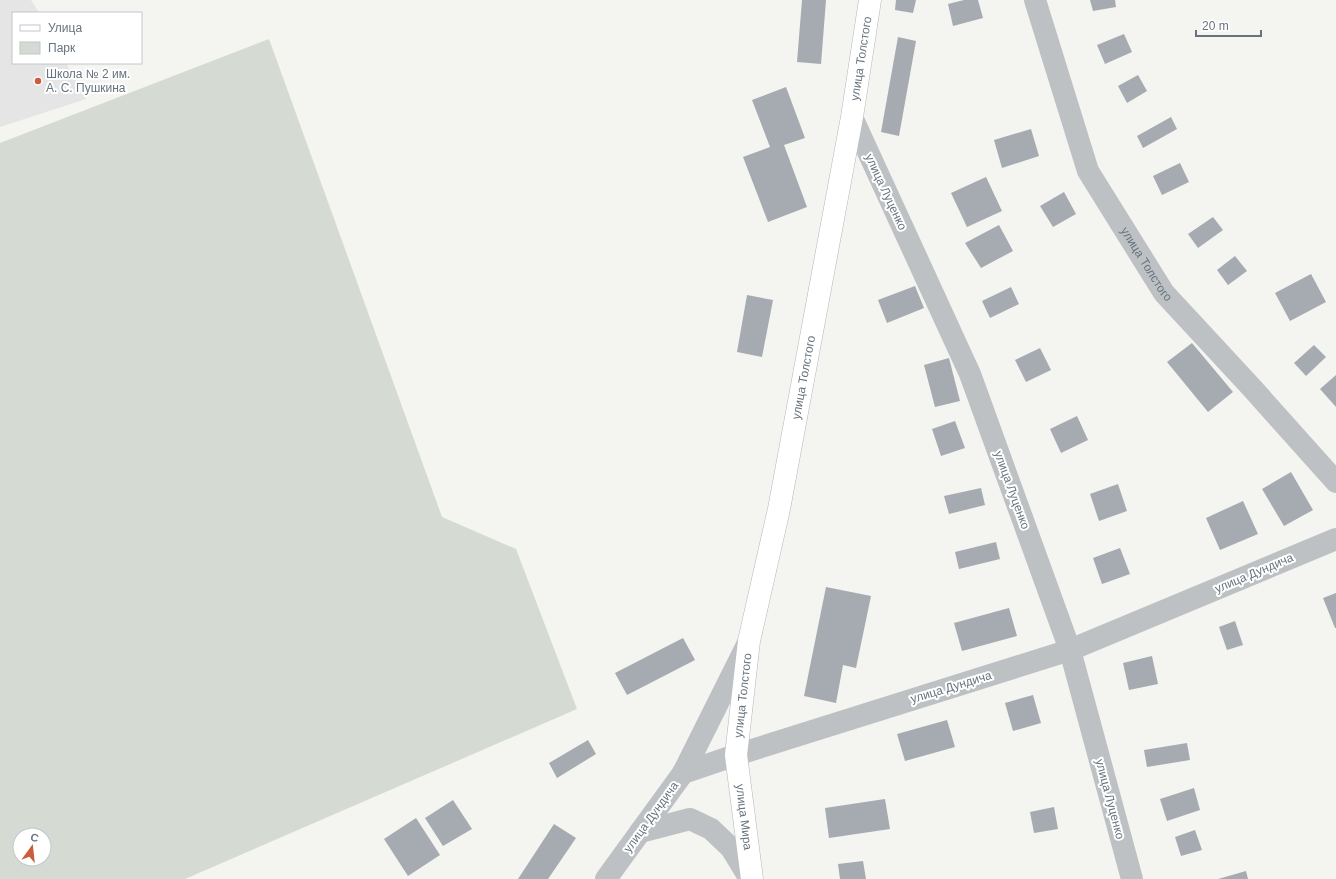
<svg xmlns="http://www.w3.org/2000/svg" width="1336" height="879" font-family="Arial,sans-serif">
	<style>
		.built { fill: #e4e5e4 }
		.green { fill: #d5dad2; fill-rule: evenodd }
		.building { fill: #a5abb0 }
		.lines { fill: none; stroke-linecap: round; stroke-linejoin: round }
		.secondary-casing { stroke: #b2b6ba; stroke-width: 23 }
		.minor { stroke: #bec1c4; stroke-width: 22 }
		.secondary { stroke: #fff; stroke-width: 22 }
		.poi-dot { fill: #cb5d3a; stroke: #fff; stroke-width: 1.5 }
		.labels { text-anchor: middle; stroke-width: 4; stroke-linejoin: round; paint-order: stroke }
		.street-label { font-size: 12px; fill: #67737e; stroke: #fff }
		.poi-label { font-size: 12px; fill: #67737e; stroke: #fff; text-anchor: start }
	</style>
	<rect width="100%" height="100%" fill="#f4f4f1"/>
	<path class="built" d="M0 0H31L39 13H13V63H66L86 99 0 127Z"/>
	<path class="green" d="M269 39 442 517 516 549 577 709 185 879H0V143ZM20 835H44V859H20Z"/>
	<g class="building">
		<path d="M802 0H826L821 64 797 62Z"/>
		<path d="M896 0H916L913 13 895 10Z"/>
		<path d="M964 0H978L983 18 953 26 948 4Z"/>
		<path d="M1090 0H1115L1116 7 1093 11Z"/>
		<path d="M1124 34 1132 52 1105 64 1097 45Z"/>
		<path d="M898 37 916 41 899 136 881 132Z"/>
		<path d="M1138 75 1147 91 1127 103 1118 86Z"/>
		<path d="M786 87 805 138 784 145 807 207 768 222 743 157 770 147 752 100Z"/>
		<path d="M1171 117 1177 129 1143 148 1137 136Z"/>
		<path d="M1031 129 1039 156 1002 168 994 140Z"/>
		<path d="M1180 163 1189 182 1162 195 1153 176Z"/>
		<path d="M986 177 1002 211 967 227 951 193Z"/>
		<path d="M1064 192 1076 214 1053 227 1040 206Z"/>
		<path d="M1213 217 1223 230 1198 248 1188 234Z"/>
		<path d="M999 225 1013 251 981 268 965 243Z"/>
		<path d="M1235 256 1247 271 1228 285 1217 270Z"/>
		<path d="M1311 274 1326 302 1290 321 1275 293Z"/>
		<path d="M915 286 924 308 887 323 878 300Z"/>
		<path d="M1011 287 1019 304 990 318 982 301Z"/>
		<path d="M747 295 773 300 762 357 737 352Z"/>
		<path d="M1192 343 1233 392 1208 412 1167 362Z"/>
		<path d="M1314 345 1326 357 1306 376 1294 363Z"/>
		<path d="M1040 348 1051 370 1026 382 1015 360Z"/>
		<path d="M949 358 960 401 935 407 924 365Z"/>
		<path d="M1336 375V407L1320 389Z"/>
		<path d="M1077 416 1088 440 1061 453 1050 429Z"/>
		<path d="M955 421 965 448 941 456 932 429Z"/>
		<path d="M1291 472 1313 510 1284 526 1262 489Z"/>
		<path d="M1118 484 1127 511 1099 521 1090 494Z"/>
		<path d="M981 488 985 505 949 514 944 496Z"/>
		<path d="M1243 501 1258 534 1220 550 1206 518Z"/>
		<path d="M996 542 1000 559 959 569 955 552Z"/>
		<path d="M1120 548 1130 574 1102 584 1093 558Z"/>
		<path d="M826 587 871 596 856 668 843 665 836 703 804 696Z"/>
		<path d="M1336 593V628H1335L1323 598Z"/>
		<path d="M1009 608 1017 636 962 651 954 623Z"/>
		<path d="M1235 621 1243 645 1227 650 1219 627Z"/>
		<path d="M683 638 695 660 627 695 615 673Z"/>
		<path d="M1152 656 1158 684 1129 690 1123 663Z"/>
		<path d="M1033 695 1041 723 1013 731 1005 703Z"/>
		<path d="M947 720 955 747 905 761 897 734Z"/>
		<path d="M588 740 596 754 557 778 549 763Z"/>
		<path d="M1187 743 1190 760 1147 767 1144 750Z"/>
		<path d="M1194 788 1200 810 1167 821 1160 799Z"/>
		<path d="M885 799 890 829 829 838 825 808Z"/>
		<path d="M453 800 472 829 443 846 425 818Z"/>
		<path d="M1054 807 1058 829 1034 833 1030 812Z"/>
		<path d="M416 818 440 855 408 876 384 839Z"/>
		<path d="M554 824 576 838 548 879H518Z"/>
		<path d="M1195 830 1202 850 1181 856 1175 837Z"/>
		<path d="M863 861 866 879H840L838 864Z"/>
		<path d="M1246 871 1248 879H1218Z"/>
	</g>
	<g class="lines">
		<g class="secondary-casing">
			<g id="secondary">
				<path id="s2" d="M752 879 736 755 749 641 779 509 852 117 870 0"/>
			</g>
		</g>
		<g class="minor">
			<path id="s1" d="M1035 0 1088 171 1164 293 1252 388 1336 482"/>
			<path d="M852 117 970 374 1070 650 1132 879"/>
			<path d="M683 773 748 643"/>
			<path d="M640 832 690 819 711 829 731 848 750 879"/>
			<path d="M606 879 683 773 736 755 1070 650 1336 539"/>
		</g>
		<use href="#secondary" class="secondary"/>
	</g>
	<circle class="poi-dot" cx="38" cy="81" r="4"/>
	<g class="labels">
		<g class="street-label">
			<text dy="4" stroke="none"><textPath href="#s2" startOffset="833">улица Толстого</textPath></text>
			<text transform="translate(886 192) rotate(65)" y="4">улица Луценко</text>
			<text dy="4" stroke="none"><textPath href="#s1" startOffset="289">улица Толстого</textPath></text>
			<text dy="4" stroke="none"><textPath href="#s2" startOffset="509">улица Толстого</textPath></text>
			<text transform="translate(1012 490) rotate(70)" y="4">улица Луценко</text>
			<text transform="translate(1254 573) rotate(-23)" y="4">улица Дундича</text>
			<text transform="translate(951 687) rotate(-17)" y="4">улица Дундича</text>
			<text dy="4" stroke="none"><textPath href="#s2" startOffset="185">улица Толстого</textPath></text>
			<text transform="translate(1110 799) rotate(75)" y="4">улица Луценко</text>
			<text transform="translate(651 817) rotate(-54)" y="4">улица Дундича</text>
			<text transform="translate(744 817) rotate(83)" y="4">улица Мира</text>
		</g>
		<g class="poi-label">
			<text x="46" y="78">Школа № 2 им.<tspan x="46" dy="14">А. С. Пушкина</tspan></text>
		</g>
	</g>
	<rect x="12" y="12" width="130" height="52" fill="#ffffff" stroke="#c2c7cb"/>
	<rect x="20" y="25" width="20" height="6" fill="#ffffff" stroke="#c2c7cb"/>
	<text x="48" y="32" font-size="12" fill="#67737e">Улица</text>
	<rect x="20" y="42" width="20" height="12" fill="#d5dad2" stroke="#c2c7cb"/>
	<text x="48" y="52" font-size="12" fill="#67737e">Парк</text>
	<g transform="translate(32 847) rotate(15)"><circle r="19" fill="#ffffff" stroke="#c2c7cb"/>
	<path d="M0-3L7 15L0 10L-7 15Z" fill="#cb5d3a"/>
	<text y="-6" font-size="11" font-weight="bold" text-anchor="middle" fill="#67737e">С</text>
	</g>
	<path d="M1196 30v6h65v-6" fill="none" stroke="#67737e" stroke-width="2"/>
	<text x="1202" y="30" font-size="12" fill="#67737e" stroke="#ffffff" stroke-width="3" paint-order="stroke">20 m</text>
</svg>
